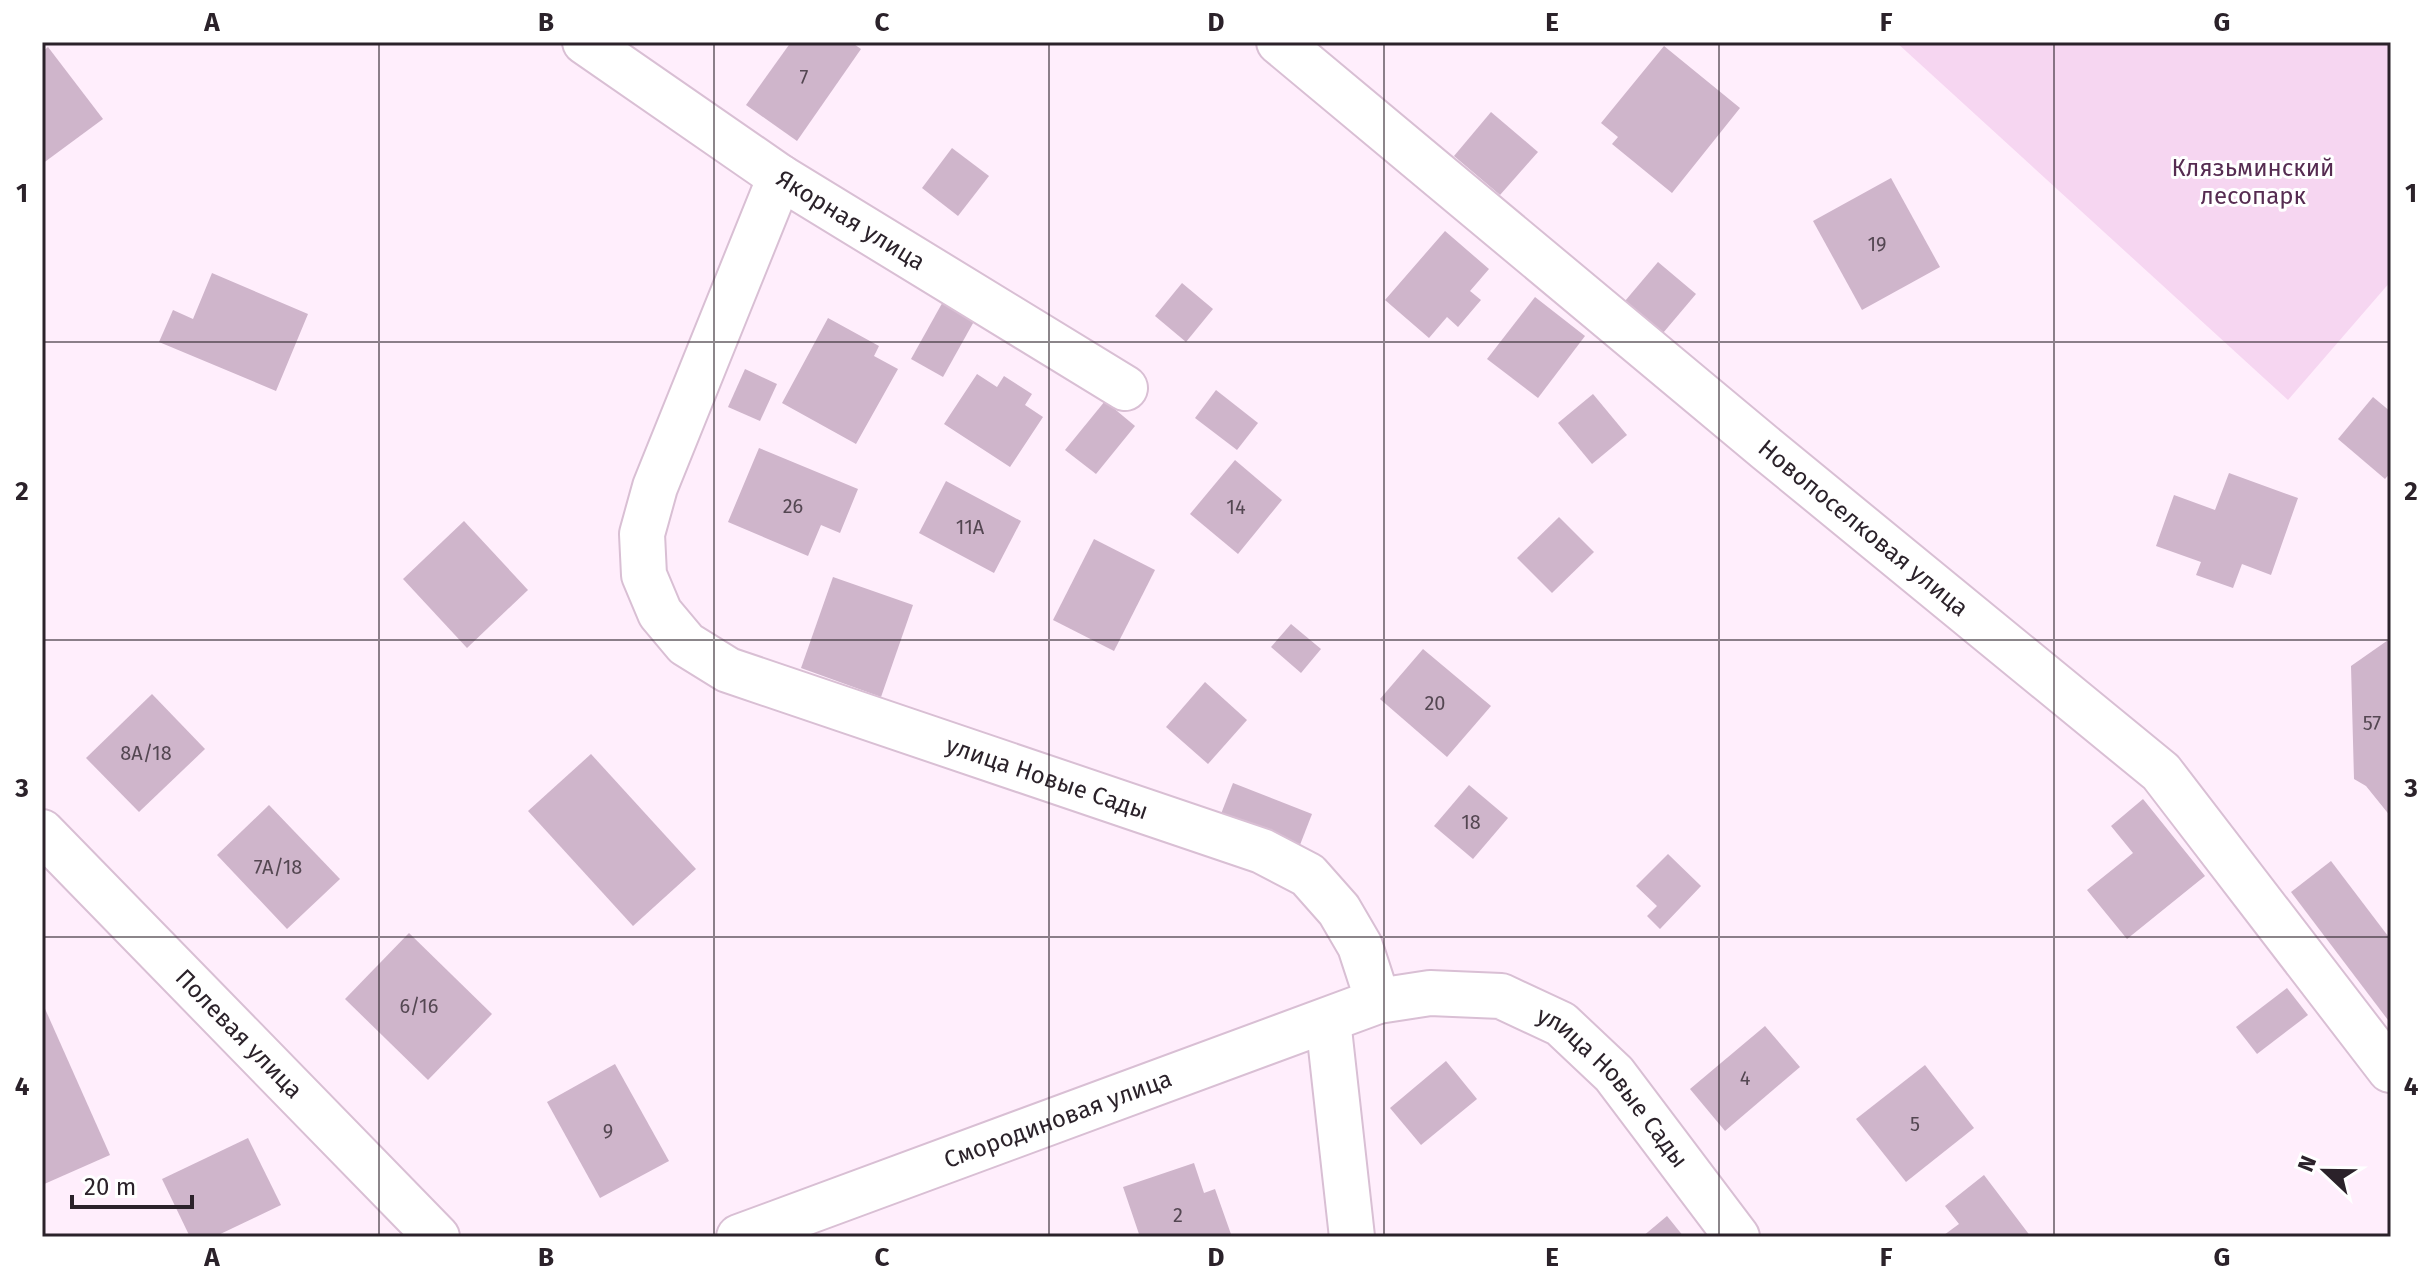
<svg xmlns="http://www.w3.org/2000/svg" width="2433" height="1279" font-family="'Fira Sans',sans-serif">
	<style>
		.green { fill: #f6d6f1 }
		.building { fill: #cfb5cb }
		.lines { fill: none; stroke-linecap: round; stroke-linejoin: round }
		.minor-casing { stroke: #d9bfd4; stroke-width: 48 }
		.minor { stroke: #fff; stroke-width: 44 }
		.grid { fill: none; stroke: #2b222a; stroke-width: 2; stroke-opacity: 0.55 }
		.labels { text-anchor: middle; stroke-width: 6; stroke-linejoin: round; paint-order: stroke }
		.number-label { font-size: 20px; fill: #544752 }
		.park-label { font-size: 24px; fill: #562c51; stroke: #fff }
		.street-label { font-size: 24px; fill: #2b222a; stroke: #fff }
		.neatline { fill: none; stroke: #2b222a; stroke-width: 3 }
		.grid-label { font-size: 26px; text-anchor: middle; font-weight: bold; fill: #2b222a }
	</style>
	<rect width="100%" height="100%" fill="#ffeefc"/>
	<path class="green" d="M1896 42H2391V281L2288 400Z"/>
	<g class="building">
		<path d="M791 42H851L861 49 797 141 746 105Z"/>
		<path d="M1664 46 1740 108 1672 193 1612 144 1618 137 1601 123Z"/>
		<path d="M48 47 103 119 42 164V52Z"/>
		<path d="M1491 112 1538 152 1500 195 1454 156Z"/>
		<path d="M952 148 989 176 958 216 922 188Z"/>
		<path d="M1891 178 1940 267 1862 310 1813 221Z"/>
		<path d="M1445 231 1489 269 1470 291 1481 300 1458 327 1447 317 1429 338 1385 300Z"/>
		<path d="M1658 262 1696 294 1663 333 1625 301Z"/>
		<path d="M212 273 308 314 276 391 159 342 173 310 193 319Z"/>
		<path d="M1182 283 1213 309 1186 342 1155 316Z"/>
		<path d="M1535 297 1585 336 1538 398 1487 359Z"/>
		<path d="M945 298 977 316 943 377 911 359Z"/>
		<path d="M828 318 879 346 874 356 898 369 856 444 782 403Z"/>
		<path d="M745 369 777 384 760 421 728 407Z"/>
		<path d="M977 374 997 387 1004 376 1032 394 1025 405 1043 417 1010 467 944 424Z"/>
		<path d="M1216 390 1258 423 1237 450 1195 418Z"/>
		<path d="M1593 394 1627 435 1592 464 1558 423Z"/>
		<path d="M2373 397 2391 412V472L2385 479 2338 439Z"/>
		<path d="M1105 401 1135 426 1096 474 1065 450Z"/>
		<path d="M759 448 858 489 840 533 821 525 808 556 728 522Z"/>
		<path d="M1235 460 1282 500 1238 554 1190 514Z"/>
		<path d="M2229 473 2298 498 2271 575 2242 564 2233 588 2196 575 2201 562 2156 546 2174 495 2215 510Z"/>
		<path d="M946 481 1021 521 994 573 919 533Z"/>
		<path d="M1559 517 1594 552 1552 593 1517 558Z"/>
		<path d="M464 521 528 590 467 648 403 579Z"/>
		<path d="M1094 539 1155 570 1114 651 1053 620Z"/>
		<path d="M833 577 913 605 881 697 801 668Z"/>
		<path d="M1291 624 1321 649 1301 673 1271 647Z"/>
		<path d="M2391 638V817L2366 786 2354 779 2351 666Z"/>
		<path d="M1423 649 1491 706 1447 757 1380 699Z"/>
		<path d="M1205 682 1247 720 1208 764 1166 727Z"/>
		<path d="M152 694 205 749 139 812 86 758Z"/>
		<path d="M591 754 696 869 633 926 528 811Z"/>
		<path d="M1233 783 1312 814 1298 850 1219 819Z"/>
		<path d="M1469 785 1508 818 1473 859 1434 826Z"/>
		<path d="M2143 799 2205 876 2127 939 2087 890 2133 853 2111 826Z"/>
		<path d="M269 805 340 879 287 929 217 855Z"/>
		<path d="M1668 854 1701 886 1660 929 1647 916 1657 906 1636 886Z"/>
		<path d="M2331 861 2391 940V1024L2291 892Z"/>
		<path d="M409 933 492 1014 428 1080 345 999Z"/>
		<path d="M2287 988 2308 1015 2257 1054 2236 1027Z"/>
		<path d="M42 1002 110 1155 42 1185Z"/>
		<path d="M1765 1026 1800 1067 1725 1131 1690 1089Z"/>
		<path d="M1446 1061 1477 1099 1421 1145 1390 1108Z"/>
		<path d="M615 1064 669 1161 600 1198 547 1102Z"/>
		<path d="M1925 1065 1974 1128 1906 1182 1856 1119Z"/>
		<path d="M248 1138 281 1205 214 1237H190L162 1179Z"/>
		<path d="M1194 1163 1204 1193 1215 1189 1232 1237H1140L1123 1187Z"/>
		<path d="M1984 1175 2031 1237H1945L1944 1235 1959 1224 1945 1206Z"/>
		<path d="M1667 1216 1684 1237H1642Z"/>
	</g>
	<g class="lines">
		<g class="minor-casing">
			<g id="minor">
				<path id="s1" d="M585 42 780 177 1125 388"/>
				<path id="s2" d="M1279 42 1768 450 2161 772 2390 1070"/>
				<path id="s3" d="M780 177 655 487 642 534 644 575 660 613 686 644 728 670 1262 851 1308 875 1339 910 1360 946 1378 1001"/>
				<path id="s4" d="M42 832 437 1237"/>
				<path d="M1328 1020 1352 1237"/>
				<path id="s5" d="M739 1237 1378 1001 1430 993 1501 996 1561 1024 1614 1074 1737 1237"/>
			</g>
		</g>
		<use href="#minor" class="minor"/>
	</g>
	<path class="grid" d="M379 42V1237M714 42V1237M1049 42V1237M1384 42V1237M1719 42V1237M2054 42V1237M42 342H2391M42 640H2391M42 937H2391"/>
	<g class="labels">
		<g class="number-label">
			<text x="804" y="84">7</text>
			<text x="1877" y="251">19</text>
			<text x="793" y="513">26</text>
			<text x="1236" y="514">14</text>
			<text x="970" y="534">11А</text>
			<text x="1435" y="710">20</text>
			<text x="2372" y="730">57</text>
			<text x="146" y="760">8А/18</text>
			<text x="1471" y="829">18</text>
			<text x="278" y="874">7А/18</text>
			<text x="419" y="1013">6/16</text>
			<text x="1745" y="1085">4</text>
			<text x="1915" y="1131">5</text>
			<text x="608" y="1138">9</text>
			<text x="1178" y="1222">2</text>
		</g>
		<g class="park-label">
			<text x="2253" y="176">Клязьминский<tspan x="2253" dy="28">лесопарк</tspan></text>
		</g>
		<g class="street-label">
			<text dy="8" stroke="none"><textPath href="#s1" startOffset="320">Якорная улица</textPath></text>
			<text dy="8" stroke="none"><textPath href="#s2" startOffset="760">Новопоселковая улица</textPath></text>
			<text dy="8" stroke="none"><textPath href="#s3" startOffset="892">улица Новые Сады</textPath></text>
			<text dy="8" stroke="none"><textPath href="#s4" startOffset="282">Полевая улица</textPath></text>
			<text dy="8" stroke="none"><textPath href="#s5" startOffset="952">улица Новые Сады</textPath></text>
			<text dy="8" stroke="none"><textPath href="#s5" startOffset="340">Смородиновая улица</textPath></text>
		</g>
	</g>
	<rect width="2433" height="1279" fill="none" stroke="#ffffff" stroke-width="88"/>
	<g transform="translate(2325 1171) rotate(292)" stroke="#ffffff" stroke-width="6" paint-order="stroke">
	<path d="M0-6L14 30L0 20L-14 30Z" fill="#2b222a"/>
	<text y="-12" font-size="22" font-weight="bold" text-anchor="middle" fill="#2b222a">N</text>
	</g>
	<path d="M72 1195v12h120v-12" fill="none" stroke="#2b222a" stroke-width="4"/>
	<text x="84" y="1195" font-size="24" fill="#2b222a" stroke="#ffffff" stroke-width="6" paint-order="stroke">20 m</text>
	<rect x="44" y="44" width="2345" height="1191" class="neatline"/>
	<g class="grid-label">
		<text x="212" y="31">A</text>
		<text x="546" y="31">B</text>
		<text x="882" y="31">C</text>
		<text x="1216" y="31">D</text>
		<text x="1552" y="31">E</text>
		<text x="1886" y="31">F</text>
		<text x="2222" y="31">G</text>
		<text x="22" y="202">1</text>
		<text x="2411" y="202">1</text>
		<text x="22" y="500">2</text>
		<text x="2411" y="500">2</text>
		<text x="22" y="797">3</text>
		<text x="2411" y="797">3</text>
		<text x="22" y="1095">4</text>
		<text x="2411" y="1095">4</text>
		<text x="212" y="1266">A</text>
		<text x="546" y="1266">B</text>
		<text x="882" y="1266">C</text>
		<text x="1216" y="1266">D</text>
		<text x="1552" y="1266">E</text>
		<text x="1886" y="1266">F</text>
		<text x="2222" y="1266">G</text>
	</g>
</svg>
